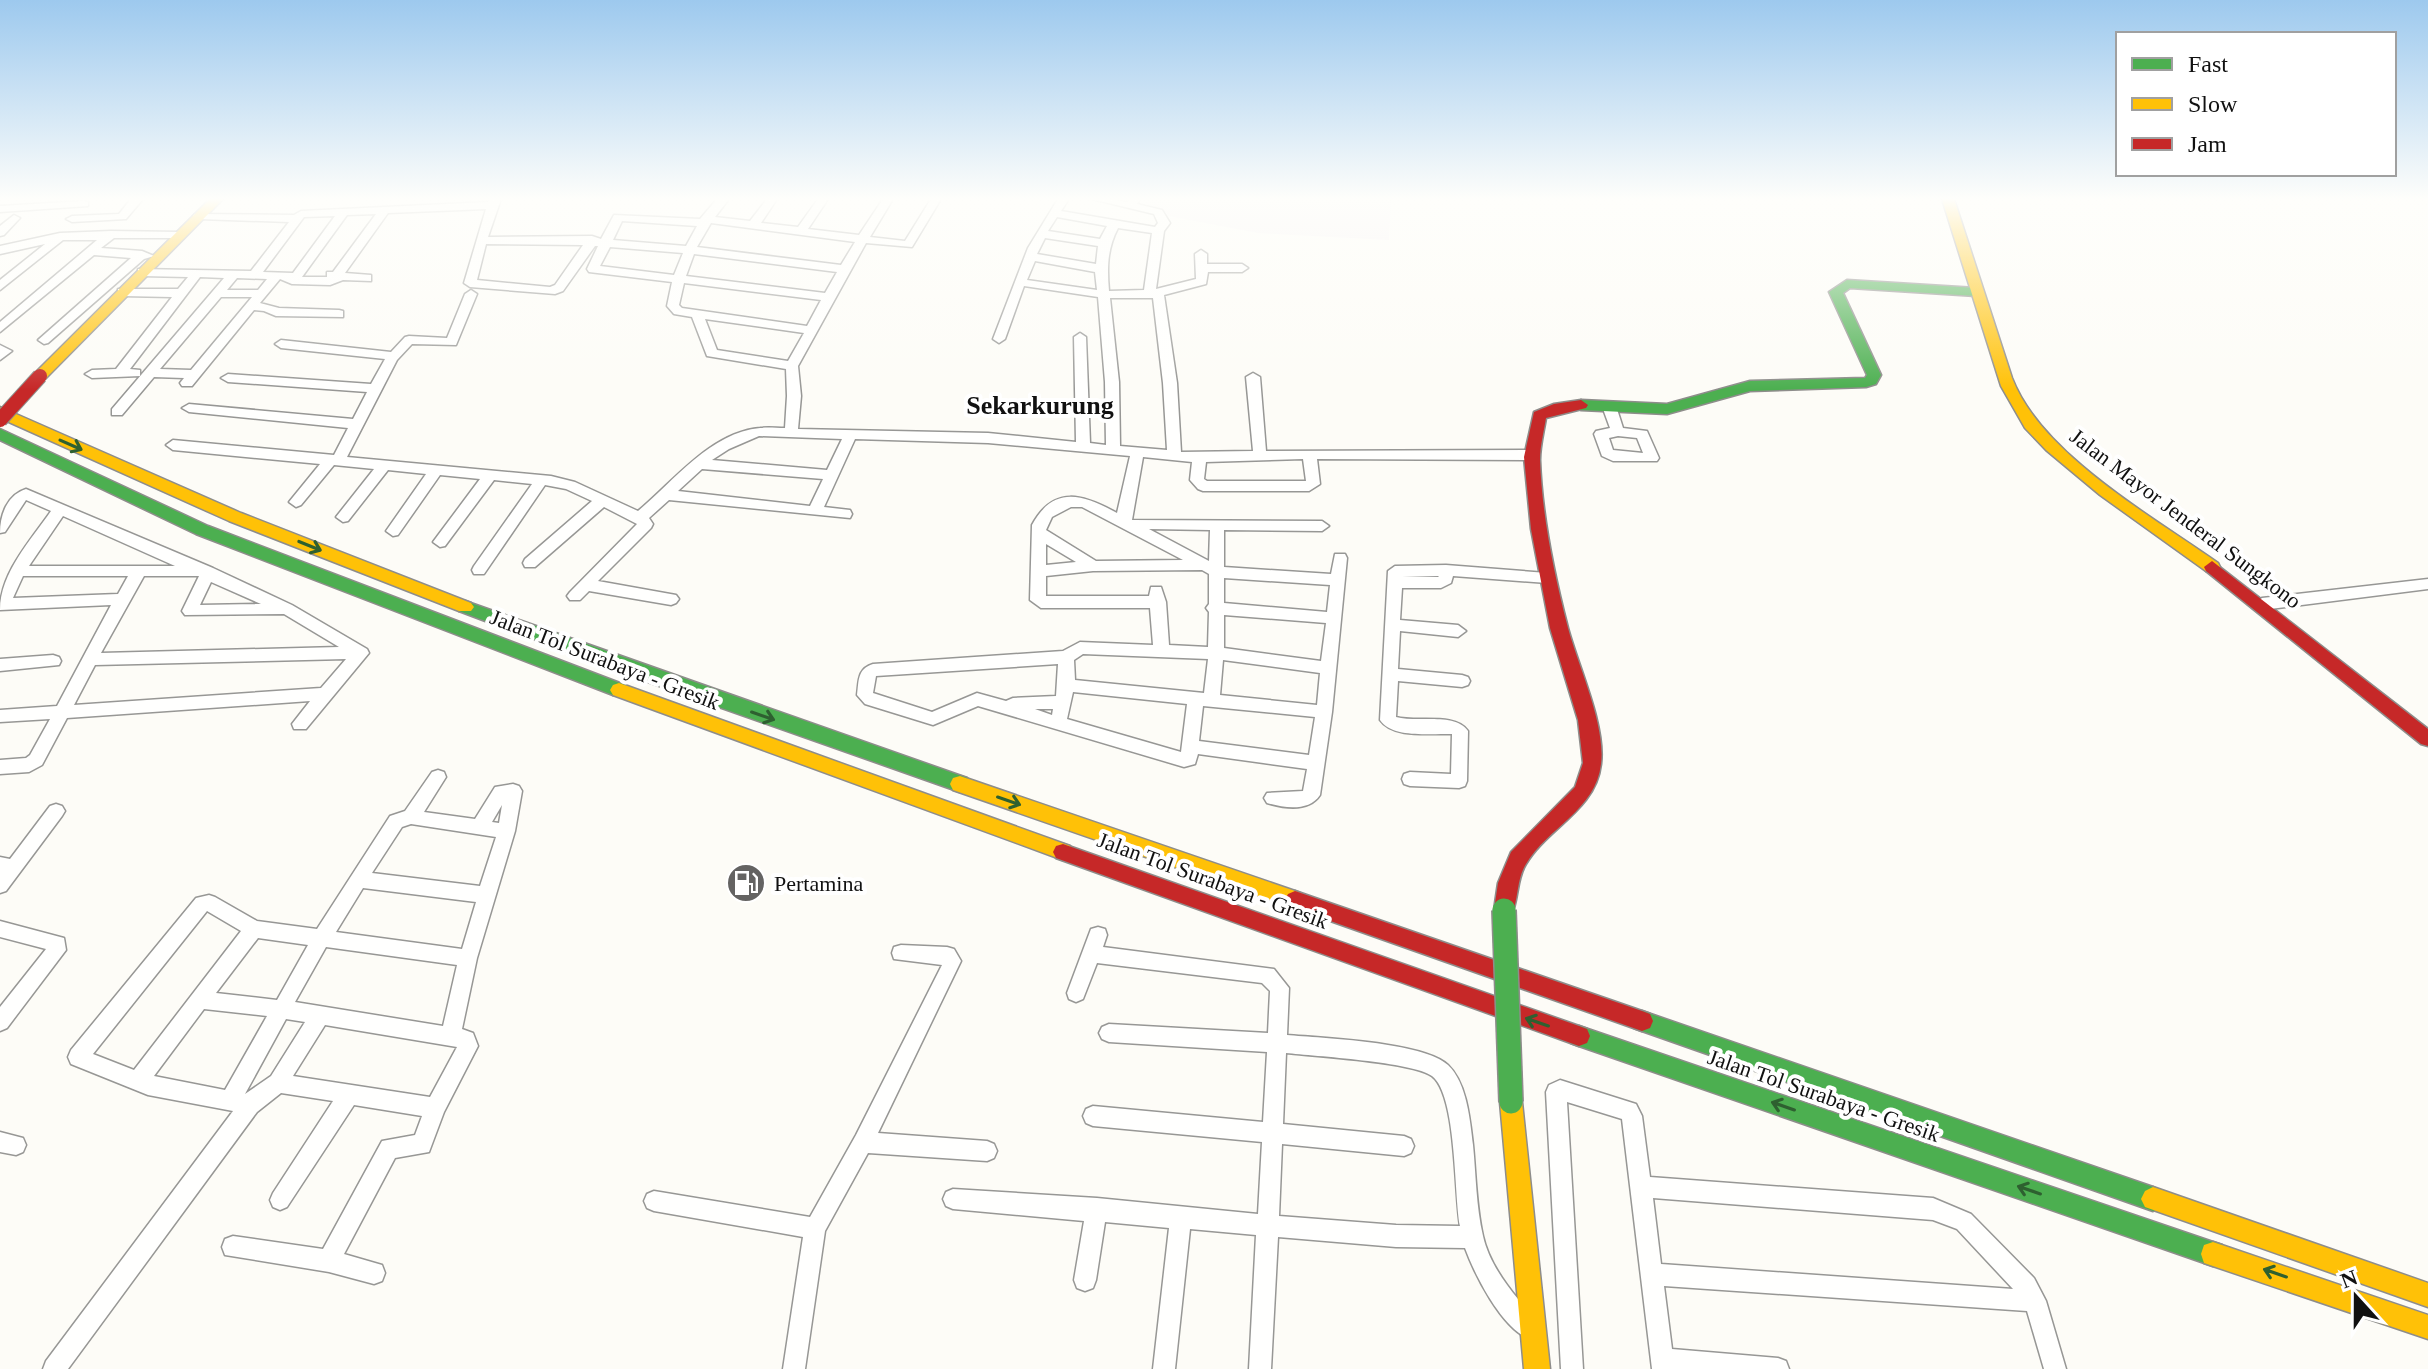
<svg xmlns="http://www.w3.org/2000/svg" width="2428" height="1369" font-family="Georgia,serif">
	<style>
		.industrial { fill: #f5f0f3 }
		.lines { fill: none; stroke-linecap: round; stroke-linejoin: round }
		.street-casing { stroke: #979795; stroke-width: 3 }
		.fast-casing { stroke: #8e8d8b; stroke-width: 3 }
		.slow-casing { stroke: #8e8d8b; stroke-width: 3 }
		.jam-casing { stroke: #8e8d8b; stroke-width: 3 }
		.street { fill: #fffffe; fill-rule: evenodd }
		.fast { fill: #4caf50; fill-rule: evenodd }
		.slow { fill: #ffc107; fill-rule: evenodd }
		.jam { fill: #c62828; fill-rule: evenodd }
		.fast-bridge-casing { stroke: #8e8d8b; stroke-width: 26; stroke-linecap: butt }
		.jam-bridge-casing { stroke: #8e8d8b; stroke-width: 16; stroke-linecap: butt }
		.fast-bridge { stroke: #4caf50; stroke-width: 23 }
		.jam-bridge { stroke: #c62828; stroke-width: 14 }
		.oneway { stroke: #2e6030 }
		.labels { text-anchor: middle; stroke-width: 8; stroke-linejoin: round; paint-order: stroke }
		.street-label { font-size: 22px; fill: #111; stroke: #fff }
		.poi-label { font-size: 22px; fill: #111; stroke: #fff; text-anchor: start }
		.quarter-label { font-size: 26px; font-weight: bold; fill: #111; stroke: #fff }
	</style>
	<rect width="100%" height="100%" fill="#fdfcf7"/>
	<path class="industrial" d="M1148 199H1391L1389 240 1258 233 1142 211Z"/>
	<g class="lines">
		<g class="street-casing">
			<g id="street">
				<path d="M131 199H143L126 219 72 222 66 219 72 216 119 214Z"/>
				<path d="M490 199H501L488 237 592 236 601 239 614 215 700 219 717 199H729L715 217 750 221 767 199H777L761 223 798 227 818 199H828L808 229 859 235 883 199H893L870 237 905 241 931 199H941L912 247 866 243 798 366 801 396 798 429 988 433 1076 442 1074 337 1080 333 1086 337 1090 443 1106 445 1105 382 1098 297 1024 286 1005 339 999 343 993 339 1028 248 1058 199H1069L1061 211 1155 227 1158 223 1154 214 1092 199H1111L1127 202 1130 199H1140L1137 204 1162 210 1170 223 1164 231 1156 289 1196 279 1195 254 1201 250 1207 254V264H1242L1248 268 1242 272H1208L1206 284 1164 295 1177 383 1181 452 1253 451 1246 377 1253 373 1260 377 1266 451 1532 450 1539 455 1532 460 1317 459 1320 484 1309 491H1203L1198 489 1190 480 1192 462 1143 457 1132 520 1322 521 1329 526 1322 531 1224 530V567L1331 574 1335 554H1345L1347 558 1332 712 1320 795C1309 812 1284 808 1267 803L1264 798 1267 793 1303 791 1307 769 1198 754 1195 764 1184 767 978 706 933 725 865 704 857 695C859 681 857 669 873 664L1063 651 1080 642 1153 645 1150 608H1041L1030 600 1032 525C1054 484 1084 495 1117 513L1130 456 988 443 855 439 824 507 850 510 852 514 850 518 669 500 649 518 653 524 651 528 598 581 676 595 679 599 676 603 671 605 589 591 580 600H570L567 596 570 592 637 524 604 507 535 567H525L523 563 525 559 592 501 566 489 545 485 484 574H474L472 570 474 566 532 484 494 480 445 546 440 547 433 542 480 479 440 475 398 535 393 536 386 531 426 474 388 470 348 521 343 522 336 517 374 469 334 465 301 505 296 507 289 502 320 464 173 450 166 445 173 440 334 455 348 428 189 412 182 408 189 404 353 419 367 392 228 382 221 378 228 374 371 384 385 359 281 348 275 344 281 340 391 352 405 337 409 336 447 338 465 294 471 290 477 294 456 345 412 344 397 360 347 457 551 476 575 482 638 511C673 482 711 432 760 428 768 427 776 428 785 428L787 396 786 369 707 356 692 317 674 314 667 306 672 282 589 272 587 269 598 246H595L563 291 555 294 470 287 464 283 486 209 388 213 345 273 371 275V281L343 280 330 285 292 284 280 279 260 303 279 308 339 310 343 311V317L276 316 264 311 254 310 192 386H182L180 383 184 378 154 377 122 415H112V409L224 278 200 277 130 369 140 370V376L92 378 85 374 92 370 116 369 172 297 122 296 118 295V289H178L188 277 142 276 138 275V269L251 271 289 222 199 219 193 216 195 214 294 215 301 211 488 202ZM376 214 333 272H327V277H302L347 215ZM335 216 293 273 263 272 304 217ZM1057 217 1107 226 1100 239 1048 231ZM622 221 697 226 686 246 613 240ZM711 223 855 242 841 265 697 247ZM1118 228 1152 233 1144 290 1109 291C1107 268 1107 249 1118 228ZM1045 238 1098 246 1096 264 1037 254ZM486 244 583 245 555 285 550 287 477 280ZM610 247 683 253 674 275 600 266ZM694 254 837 272 825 293 686 276ZM1035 261 1095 272 1097 290 1027 280ZM237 278 267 279 258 290H227ZM684 283 821 300 807 326 682 308 679 305ZM221 297H252L191 370 160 369ZM1110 298H1153L1163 383 1167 450 1120 446 1119 382ZM705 319 804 333 788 361 717 350ZM759 436 842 439 827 470 712 460 729 449ZM1303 459 1306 481H1207L1204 479 1206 462ZM702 469 823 479 810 506 678 491ZM1071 507H1082L1183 560 1096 561 1046 530 1052 517ZM1149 529 1210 530 1209 561ZM1046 544 1076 562 1046 565ZM1202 570 1209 574V604L1206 608 1209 612 1208 647 1169 645 1166 602 1161 587H1151L1149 596H1046V576L1093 571ZM1224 578 1330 585 1327 612 1224 603ZM1224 615 1326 623 1321 661 1224 648ZM1083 654 1208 659 1204 693 1075 680 1074 660ZM1223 660 1320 673 1317 705 1220 695ZM1058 664 1056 696 1013 698 1006 701 977 693 932 712 873 693 876 676ZM1073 692 1187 704 1181 752 1067 719ZM1203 706 1315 717 1309 755 1199 741ZM1035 709H1053L1052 715Z"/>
				<path d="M84 201 88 202V206L0 212V206Z"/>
				<path d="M14 215 20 218 4 235 0 236V226Z"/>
				<path d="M111 231 180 232 186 235 180 238H114L101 248 142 251 154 256 144 259 48 343 44 344 38 340 131 258 94 255 0 332V322L97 240H63L0 290V280L45 244 0 254V246L60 233Z"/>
				<path d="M0 345 12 351 0 360Z"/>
				<path d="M1609 402 1616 406 1623 428 1647 431 1659 458 1657 461H1613L1602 456 1594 434 1596 431 1610 428 1602 406ZM1618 436 1637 438 1643 453 1613 450 1609 438Z"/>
				<path d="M26 489 213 568 292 605 367 649 369 653 306 729H294L292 724 310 701 67 718 42 765 29 772 0 774V760L26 758 30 755 50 719 0 722V710L57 706 111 605 0 610C0 573 31 540 51 511L26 500 5 532 0 533C0 515 7 495 26 489ZM63 516 175 566H29ZM23 576H128L118 594 13 598ZM144 576H199L182 611 185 615 284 614 339 647 101 653ZM211 582 261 604 200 605ZM346 659 321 688 74 705 95 665Z"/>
				<path d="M1446 565 1547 573 1554 578 1547 583 1453 576 1451 583 1441 588H1402L1400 620 1458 625 1466 631 1458 637 1400 631 1398 669 1462 675 1468 677 1470 681 1468 685 1462 687 1398 681 1396 717C1417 723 1455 712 1468 731L1467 781 1465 786 1459 788 1410 786 1404 784 1402 779 1404 774 1410 772 1451 774 1452 734C1430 733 1393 739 1380 720L1388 571 1395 566ZM1402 576H1439L1438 577Z"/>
				<path d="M2428 579V589L2262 610 2254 604 2262 598Z"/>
				<path d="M53 655 59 657 61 661 59 665 0 671V659Z"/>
				<path d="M438 770 444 772 446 777 424 812 475 819 495 787 513 784 519 786 522 791 515 831 477 958 462 1029 473 1033 478 1046 444 1112 429 1152 395 1158 344 1254 382 1265 385 1273 382 1281 374 1284 329 1272 225 1255 222 1247 225 1239 233 1236 323 1249 382 1141 415 1135 422 1116 354 1105 287 1207 280 1210 273 1207 270 1200 273 1193 333 1101 281 1093 257 1112 68 1369H43L46 1361 233 1111 148 1095 71 1064 68 1057 71 1050 196 898 209 895 215 897 257 921 317 929 390 816 405 811 432 772ZM502 805 499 823 492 822ZM411 824 496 837 480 886 372 873 402 827ZM363 888 476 902 462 949 336 932ZM207 911 241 931 134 1070 93 1054ZM258 938 308 945 277 1000 216 993ZM326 947 457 965 443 1026 295 1002ZM204 1009 267 1016 225 1090 154 1076ZM286 1019 305 1022 271 1076 245 1094ZM325 1025 457 1047 430 1097 293 1076Z"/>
				<path d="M56 804 62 806 65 811 62 816 6 891 0 893V857L10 859 50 806Z"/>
				<path d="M0 921 64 938 66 950 7 1028 0 1031V1007L46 949 0 937Z"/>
				<path d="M1098 927 1105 929 1107 935 1103 947 1274 969 1289 988 1287 1035C1321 1038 1424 1042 1448 1065 1467 1083 1470 1120 1473 1145 1476 1175 1476 1206 1483 1236 1488 1259 1503 1281 1518 1299 1526 1309 1535 1317 1540 1328L1537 1336 1529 1339C1501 1327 1475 1275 1465 1248L1396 1247 1278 1237 1271 1369H1249L1256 1235 1190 1229 1175 1369H1153L1169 1228 1105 1222 1096 1280 1093 1288 1085 1291 1077 1288 1074 1280 1084 1221 953 1209 946 1206 943 1199 946 1192 953 1189 1097 1198 1258 1214 1262 1142 1093 1126 1086 1123 1083 1116 1086 1109 1093 1106 1263 1122 1267 1052 1109 1042 1102 1039 1099 1033 1102 1027 1109 1024 1268 1033 1270 991 1262 983 1097 963 1083 999 1076 1002 1069 999 1067 993 1091 929ZM1286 1053C1314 1056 1413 1062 1432 1076 1457 1095 1454 1194 1460 1226L1396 1225 1279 1216 1282 1144 1404 1156 1411 1153 1414 1146 1411 1139 1404 1136 1283 1124Z"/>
				<path d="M901 945 947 947 954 949 961 961 878 1133 987 1141 994 1144 997 1151 994 1158 987 1161 868 1153 825 1231 805 1369H783L803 1237 654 1211 647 1208 644 1201 647 1194 654 1191 810 1217 856 1135 942 965 894 959 892 953 894 947Z"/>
				<path d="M1560 1080 1636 1104 1642 1116 1650 1177 1933 1198 1971 1214 2034 1278 2046 1301 2066 1369H2044L2027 1311 1664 1286 1672 1349 1778 1358 1786 1361 1789 1369H1652L1622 1119 1567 1102 1583 1369H1561L1546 1092 1549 1085ZM1653 1198 1933 1220 1957 1229 2013 1289 1661 1264Z"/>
				<path d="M0 1132 23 1138 26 1145 23 1152 16 1155 0 1152Z"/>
			</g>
		</g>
		<g class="fast-casing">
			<g id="fast">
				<path d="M1847 280 1976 288 1983 292 1976 296 1850 288 1843 293 1881 375 1876 384 1866 387 1750 391 1667 414 1581 410 1574 405 1581 400 1667 404 1750 381 1865 378 1867 375 1829 292Z"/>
				<path d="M0 429 208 526 625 685 628 690 625 695H613L196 534 0 440Z"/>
				<path d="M465 601 967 778 970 784 967 790 960 792 631 676 459 611 456 607 459 603Z"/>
				<path d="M1642 1011 2153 1187 2161 1191 2165 1199 2161 1207 2153 1211 1642 1031 1634 1028 1631 1021 1634 1014Z"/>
				<path d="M1579 1026 2213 1242 2222 1245 2225 1254 2222 1263 2213 1266 1579 1046 1571 1043 1568 1036 1571 1029Z"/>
			</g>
		</g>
		<g class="slow-casing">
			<g id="slow">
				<path d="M210 199H223L45 379H35V373Z"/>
				<path d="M1942 199H1954L2012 378C2041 454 2153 517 2218 563L2220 567 2218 571H2206L2100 495 2046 450 2025 428 2001 386Z"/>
				<path d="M0 407 241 513 471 603 474 607 471 611H459L229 521 0 418Z"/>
				<path d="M619 683 1070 846 1073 852 1070 858 1063 860 613 695 610 690 613 685Z"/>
				<path d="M960 776 1295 891 1302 894 1305 900 1302 906 1295 909 953 790 950 784 953 778Z"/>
				<path d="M1511 1091 1519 1094 1522 1102 1550 1369H1524L1500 1102 1503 1094Z"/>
				<path d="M2153 1187 2428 1283V1307L2145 1207 2141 1199 2145 1191Z"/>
				<path d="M2213 1242 2428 1315V1339L2204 1263 2201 1254 2204 1245Z"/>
			</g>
		</g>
		<g class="jam-casing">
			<g id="jam">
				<path d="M1581 400 1588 405 1586 408 1546 418C1544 431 1540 446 1540 460 1542 516 1554 574 1568 628 1578 666 1606 725 1601 764 1596 810 1547 828 1526 864 1516 880 1519 900 1511 916L1504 919 1497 916 1494 910 1498 883 1511 852 1575 787 1583 763 1578 720 1550 628 1531 529 1524 457 1534 412 1554 404Z"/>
				<path d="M2212 561 2428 729V746L2421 744 2206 571 2204 567Z"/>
				<path d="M1063 844 1579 1026 1587 1029 1590 1036 1587 1043 1579 1046 1056 858 1053 852 1056 846Z"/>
				<path d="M1295 891 1642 1011 1650 1014 1653 1021 1650 1028 1642 1031 1288 906 1285 900 1288 894Z"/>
			</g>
		</g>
		<use href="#street" class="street"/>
		<use href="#fast" class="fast"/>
		<use href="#slow" class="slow"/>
		<use href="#jam" class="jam"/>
		<g class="fast-bridge-casing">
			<path id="fast-bridge" d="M1504 910 1511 1102"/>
		</g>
		<g class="jam-bridge-casing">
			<path id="jam-bridge" d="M0 420 40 376"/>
		</g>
		<use href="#fast-bridge" class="fast-bridge"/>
		<use href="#jam-bridge" class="jam-bridge"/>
	</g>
	<defs><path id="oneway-shaft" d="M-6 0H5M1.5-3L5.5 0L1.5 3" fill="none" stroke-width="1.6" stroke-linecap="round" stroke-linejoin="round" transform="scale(2)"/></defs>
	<g class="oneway">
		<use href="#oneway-shaft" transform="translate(71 445) rotate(24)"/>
		<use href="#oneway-shaft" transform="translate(310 546) rotate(22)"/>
		<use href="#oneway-shaft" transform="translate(763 716) rotate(19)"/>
		<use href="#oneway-shaft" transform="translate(1009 801) rotate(19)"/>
		<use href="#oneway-shaft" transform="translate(1537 1022) rotate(-161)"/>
		<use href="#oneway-shaft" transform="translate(1783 1106) rotate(-161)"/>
		<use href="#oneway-shaft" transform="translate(2029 1190) rotate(-161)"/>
		<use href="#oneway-shaft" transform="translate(2275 1273) rotate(-161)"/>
	</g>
	<linearGradient id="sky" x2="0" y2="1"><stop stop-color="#9dc9ee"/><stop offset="0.51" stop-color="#fefefb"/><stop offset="1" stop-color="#fefefb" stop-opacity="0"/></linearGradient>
	<rect width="2428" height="390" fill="url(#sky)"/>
	<defs>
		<g id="fuel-disc" transform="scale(2)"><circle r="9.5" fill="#646362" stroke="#fff"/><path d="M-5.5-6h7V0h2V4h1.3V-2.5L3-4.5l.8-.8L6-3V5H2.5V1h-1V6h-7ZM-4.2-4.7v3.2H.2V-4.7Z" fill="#fff"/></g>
	</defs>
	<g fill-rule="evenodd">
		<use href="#fuel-disc" x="746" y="883"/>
	</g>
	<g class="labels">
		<g class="street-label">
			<text transform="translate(2186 518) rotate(37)" y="8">Jalan Mayor Jenderal Sungkono</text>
			<text transform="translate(605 659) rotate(21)" y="8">Jalan Tol Surabaya - Gresik</text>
			<text transform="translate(1213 880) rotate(20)" y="8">Jalan Tol Surabaya - Gresik</text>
			<text transform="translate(1824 1095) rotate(19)" y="8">Jalan Tol Surabaya - Gresik</text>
		</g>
		<g class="poi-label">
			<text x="774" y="891">Pertamina</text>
		</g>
		<g class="quarter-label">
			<text x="1040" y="414">Sekarkurung</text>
		</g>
	</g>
	<rect x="2116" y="32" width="280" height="144" fill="#ffffff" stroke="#a0a0a0" stroke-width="2"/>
	<rect x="2132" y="58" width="40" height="12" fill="#4caf50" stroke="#a0a0a0" stroke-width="2"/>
	<text x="2188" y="72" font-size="24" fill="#111111">Fast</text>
	<rect x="2132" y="98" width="40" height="12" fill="#ffc107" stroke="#a0a0a0" stroke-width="2"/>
	<text x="2188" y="112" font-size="24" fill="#111111">Slow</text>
	<rect x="2132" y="138" width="40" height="12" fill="#c62828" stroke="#a0a0a0" stroke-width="2"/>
	<text x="2188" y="152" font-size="24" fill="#111111">Jam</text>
	<g transform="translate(2356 1297) rotate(339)" stroke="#ffffff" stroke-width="6" paint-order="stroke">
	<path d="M0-6L14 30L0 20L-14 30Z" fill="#111111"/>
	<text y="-12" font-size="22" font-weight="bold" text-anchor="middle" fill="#111111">N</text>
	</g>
</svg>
